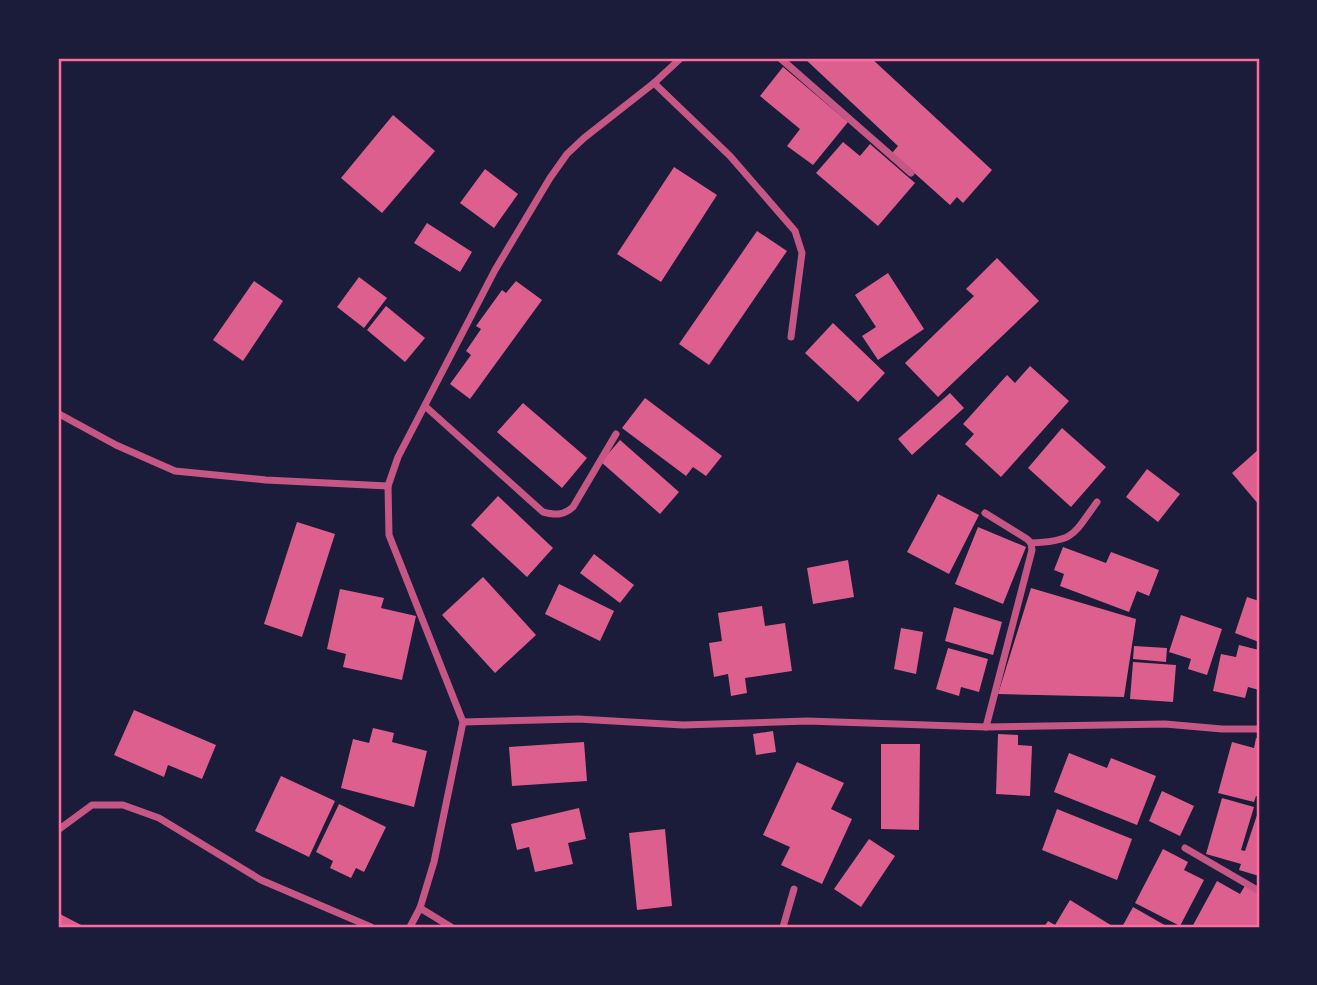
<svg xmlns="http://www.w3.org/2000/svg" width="1317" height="985" font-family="'PT Sans',sans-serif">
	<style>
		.building { fill: #dd5f8e }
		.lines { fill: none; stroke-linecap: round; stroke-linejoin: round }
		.minor { stroke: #c65784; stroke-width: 7 }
		.neatline { fill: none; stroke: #ff6b9d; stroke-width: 2.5 }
	</style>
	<rect width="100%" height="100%" fill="#1b1b3a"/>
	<g class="building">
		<path d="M804 58H871L992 170 963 203 957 197 950 205 892 153 898 146Z"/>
		<path d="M783 67 848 122 813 165 787 146 800 129 760 96Z"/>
		<path d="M393 115 435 151 382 213 341 178Z"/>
		<path d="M843 142 860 156 870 144 915 183 878 226 816 173Z"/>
		<path d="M674 167 717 195 661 282 617 254Z"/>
		<path d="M485 169 518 194 494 228 460 203Z"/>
		<path d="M427 223 472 252 460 272 414 243Z"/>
		<path d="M757 231 787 251 709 365 679 344Z"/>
		<path d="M997 258 1039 301 938 397 905 363 974 296 966 289Z"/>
		<path d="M888 273 924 329 878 360 862 336 876 327 855 295Z"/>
		<path d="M359 277 387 298 364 328 337 307Z"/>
		<path d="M254 281 283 301 243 361 213 340Z"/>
		<path d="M516 281 542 300 470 399 450 384 471 355 466 351 481 329 476 326 502 290 506 293Z"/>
		<path d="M386 306 425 338 405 362 367 330Z"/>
		<path d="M833 323 885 373 858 402 805 353Z"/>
		<path d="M1030 366 1069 401 1001 477 965 444 974 434 963 424 1007 375 1015 383Z"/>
		<path d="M950 393 964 408 912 455 898 439Z"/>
		<path d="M645 398 722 456 706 476 693 467 686 476 622 428Z"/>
		<path d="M523 403 587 458 562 488 497 432Z"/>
		<path d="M1062 428 1106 467 1071 507 1028 468Z"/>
		<path d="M620 440 679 492 660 514 601 462Z"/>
		<path d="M1259 449V505L1232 473Z"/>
		<path d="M1147 469 1180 494 1158 522 1126 497Z"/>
		<path d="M938 494 979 515 949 574 907 552Z"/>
		<path d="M498 496 553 548 527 577 471 525Z"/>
		<path d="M297 522 335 534 302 637 264 624Z"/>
		<path d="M978 527 1026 547 1003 604 955 584Z"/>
		<path d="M1063 547 1106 563 1111 552 1159 570 1149 596 1137 591 1129 612 1060 586 1064 574 1054 570Z"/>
		<path d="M594 554 634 585 620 603 580 573Z"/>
		<path d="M848 560 854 597 813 604 807 568Z"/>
		<path d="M483 577 536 635 495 673 442 615Z"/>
		<path d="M559 584 614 611 600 641 545 614Z"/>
		<path d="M1031 588 1136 619 1124 697 998 694Z"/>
		<path d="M340 589 384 598 381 608 416 616 402 680 343 667 346 654 327 649Z"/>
		<path d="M1247 597 1259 601V642L1235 633Z"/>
		<path d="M762 606 765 626 785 623 792 671 745 678 747 693 731 696 728 674 714 677 709 643 722 641 718 613Z"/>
		<path d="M954 607 1002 622 993 655 945 641Z"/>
		<path d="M1181 615 1222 629 1207 675 1188 669 1191 659 1169 652Z"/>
		<path d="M901 628 923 632 916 674 894 669Z"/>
		<path d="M1239 645 1259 650V690L1248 687 1245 698 1213 691 1221 654 1236 657Z"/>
		<path d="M1134 646 1167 648 1166 662 1133 659Z"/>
		<path d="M948 648 988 659 979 692 961 687 959 696 936 689Z"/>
		<path d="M1133 662 1176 665 1173 702 1130 699Z"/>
		<path d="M134 710 216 745 202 779 168 765 164 777 114 755Z"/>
		<path d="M373 728 394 733 392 742 427 751 414 807 341 788 353 739 369 743Z"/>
		<path d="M773 731 776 752 756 755 753 734Z"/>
		<path d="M998 734 1018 735V745L1032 746 1030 796 996 794Z"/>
		<path d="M1256 738 1259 739V797L1256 796 1254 802 1218 793 1232 742 1254 748Z"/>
		<path d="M584 742 587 781 512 786 509 747Z"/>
		<path d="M881 744H920L919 830 881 829Z"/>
		<path d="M1069 753 1107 768 1111 758 1156 776 1137 825 1054 792Z"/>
		<path d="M797 762 844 783 831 809 852 819 822 884 781 865 790 847 763 835Z"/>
		<path d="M281 776 335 801 309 857 255 831Z"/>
		<path d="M1162 791 1194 806 1180 836 1149 821Z"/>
		<path d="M1222 798 1254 807 1241 850 1245 851 1259 809V876L1239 870 1241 864 1206 854Z"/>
		<path d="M339 804 386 827 364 872 356 868 351 878 330 868 333 861 316 852Z"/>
		<path d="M579 808 586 839 568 843 573 864 535 872 529 847 517 850 511 824Z"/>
		<path d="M1057 809 1132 839 1117 880 1042 850Z"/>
		<path d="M665 829 672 906 637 910 629 833Z"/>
		<path d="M869 839 895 856 861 907 834 889Z"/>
		<path d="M1163 849 1188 862 1184 870 1204 880 1180 926 1135 903Z"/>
		<path d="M1217 881 1240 894 1246 884 1259 892V927H1192Z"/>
		<path d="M1070 900 1114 927H1044L1048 921 1055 925Z"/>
		<path d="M1133 907 1168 927H1122Z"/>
		<path d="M58 913 85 927H58Z"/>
	</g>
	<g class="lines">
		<g class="minor">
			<path d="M780 58 911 173"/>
			<path d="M654 83 730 156 795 231 802 253 791 337"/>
			<path d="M426 407 543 512C555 515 563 516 573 507L616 434"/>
			<path d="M61 415 116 445 175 471 266 480 388 486"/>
			<path d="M985 513 1027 539 1031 543 1032 550 986 727"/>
			<path d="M1031 543C1075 541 1073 535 1097 502"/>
			<path d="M463 722 578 719 683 725 807 721 986 727 1165 724 1222 729H1259"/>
			<path d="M58 830 92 805H123L159 818 261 880 371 927"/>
			<path d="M1185 848 1259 891"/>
			<path d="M410 927 420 908"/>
			<path d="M451 927 420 908 434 862 463 722 389 535 388 486 398 457 495 270 550 178 567 154 584 138 654 83 681 58"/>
			<path d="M783 927 794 889"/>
		</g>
	</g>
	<rect width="1317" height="985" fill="none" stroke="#1b1b3a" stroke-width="119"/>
	<rect x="60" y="60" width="1198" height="866" class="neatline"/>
</svg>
